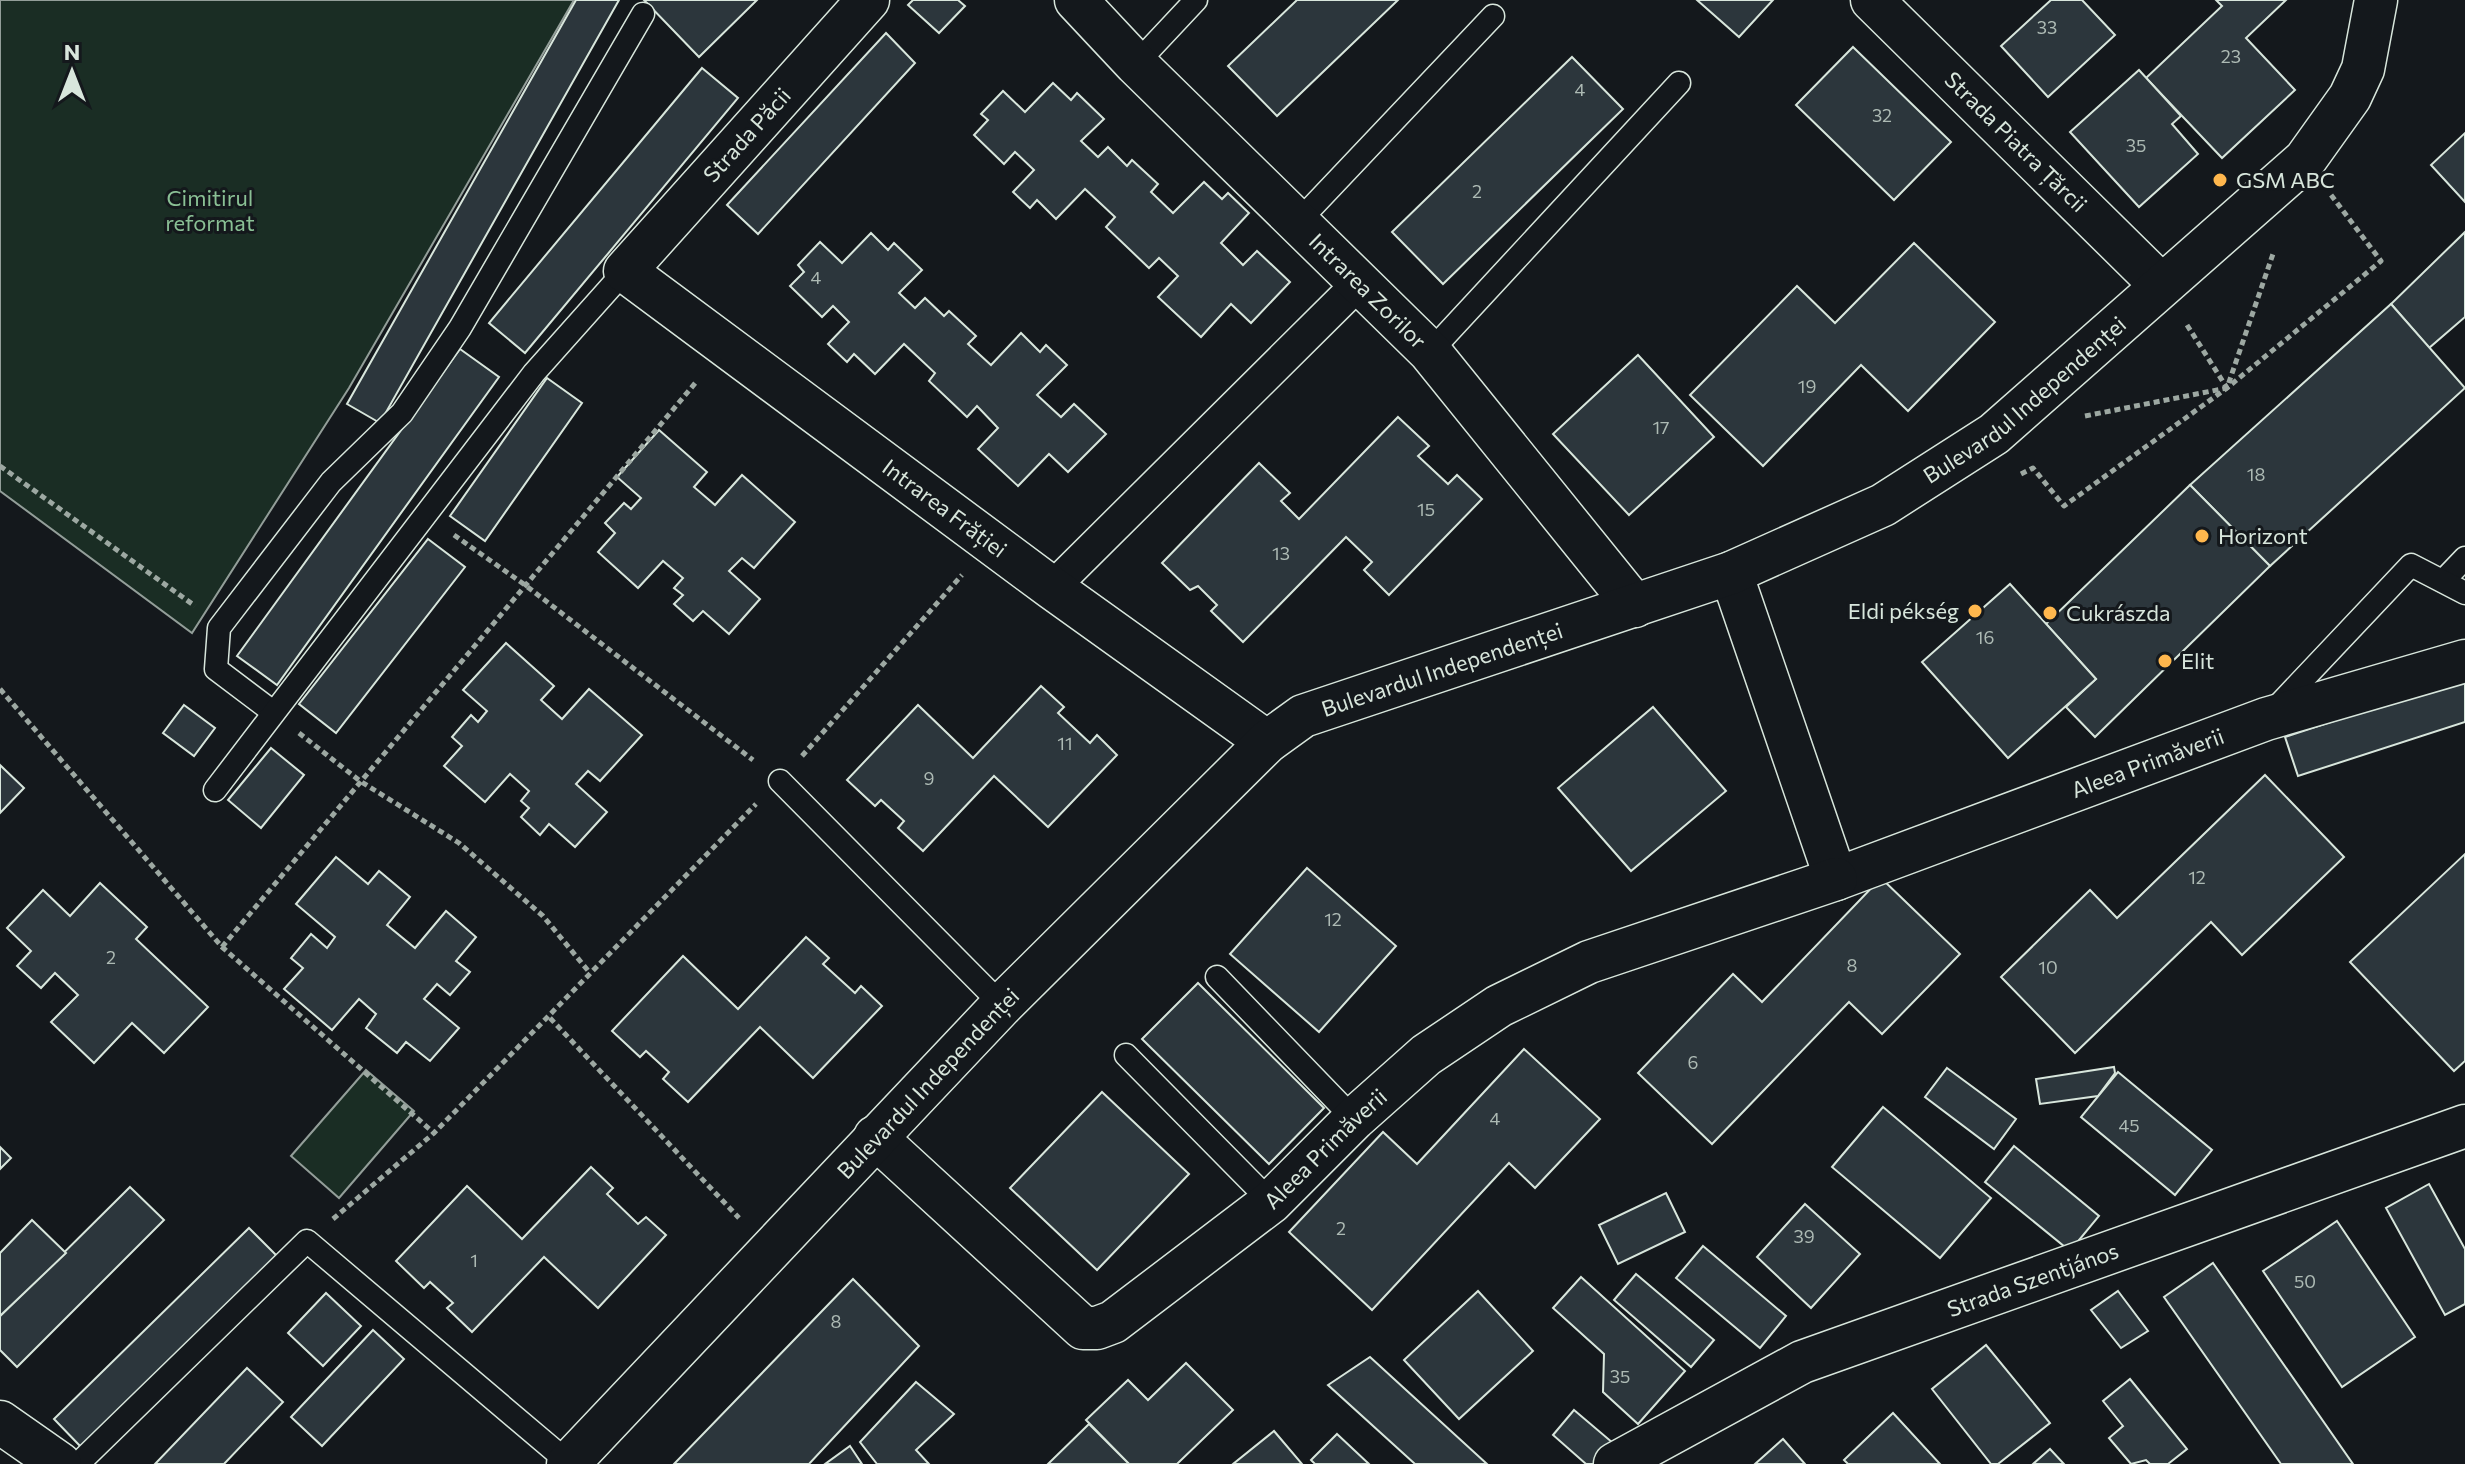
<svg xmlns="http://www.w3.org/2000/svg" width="2465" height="1464" font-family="Commissioner,sans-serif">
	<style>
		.green { fill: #1a2d24; stroke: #939e99; stroke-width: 2 }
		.building { fill: #2c363c; stroke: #d8e6dc; stroke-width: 2 }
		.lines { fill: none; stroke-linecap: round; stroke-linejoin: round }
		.service-casing { stroke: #d8e6dc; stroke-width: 25 }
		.pedestrian-casing { stroke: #d8e6dc; stroke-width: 35 }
		.minor-casing { stroke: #d8e6dc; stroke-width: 45 }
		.path { stroke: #9da8a2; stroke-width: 5; stroke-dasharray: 6 4; stroke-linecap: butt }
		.service { stroke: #14181c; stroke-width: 22 }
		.pedestrian { stroke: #14181c; stroke-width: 32 }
		.minor { stroke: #14181c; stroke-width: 42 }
		.poi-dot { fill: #ffb74d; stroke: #14181c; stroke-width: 3 }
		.labels { text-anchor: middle; stroke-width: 6; stroke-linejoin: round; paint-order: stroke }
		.number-label { font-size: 18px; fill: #adbab4 }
		.street-label { font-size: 22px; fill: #d8e6dc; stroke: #14181c }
		.poi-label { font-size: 22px; fill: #d8e6dc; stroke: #14181c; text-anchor: start }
		.park-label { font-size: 22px; fill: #8ac095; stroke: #14181c }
	</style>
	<rect width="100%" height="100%" fill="#14181c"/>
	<g class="green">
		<path d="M0 0H574L349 388 192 633 0 491Z"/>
		<path d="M366 1070 414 1111 339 1198 291 1156Z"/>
	</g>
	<g class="building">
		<path d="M576 0H619L380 423 347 404Z"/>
		<path d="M644 0H757L699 57Z"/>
		<path d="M913 0H958L965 6 939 33 908 5Z"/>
		<path d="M1297 0H1398L1277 116 1228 66Z"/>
		<path d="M1697 0H1773L1739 37Z"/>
		<path d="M2051 0H2082L2115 35 2048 97 2001 46Z"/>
		<path d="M2216 0H2286L2246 38 2295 90 2222 158 2146 78 2222 6Z"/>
		<path d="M886 33 915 63 758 234 727 205Z"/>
		<path d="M1853 47 1951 142 1894 200 1796 105Z"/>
		<path d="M1572 57 1623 109 1443 284 1392 232Z"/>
		<path d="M702 68 738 98 525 353 489 323Z"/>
		<path d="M2139 70 2181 116 2172 124 2198 154 2139 207 2070 132Z"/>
		<path d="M1053 83 1071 100 1077 93 1104 119 1081 141 1098 157 1108 147 1127 166 1132 160 1158 184 1151 192 1173 213 1204 182 1222 199 1228 193 1249 213 1221 243 1243 265 1257 251 1290 282 1251 323 1231 304 1201 337 1158 297 1178 276 1159 258 1149 268 1106 227 1115 217 1085 189 1056 219 1037 200 1030 208 1013 192 1034 170 1015 152 1004 164 974 135 988 120 981 114 1003 91 1025 112Z"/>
		<path d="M2465 133V202L2431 165Z"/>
		<path d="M2465 232V317L2429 348 2391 304Z"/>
		<path d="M871 233 888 250 894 243 922 270 899 293 915 308 925 298 944 316 949 311 976 336 968 344 991 365 1021 333 1040 352 1046 345 1067 365 1037 395 1061 417 1074 404 1106 434 1068 472 1049 454 1018 486 978 449 998 428 977 406 967 417 929 381 935 373 904 344 875 374 854 354 847 362 828 344 849 322 833 306 822 317 790 286 804 272 798 265 820 242 842 263Z"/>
		<path d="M1914 243 1995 322 1908 411 1861 365 1763 466 1690 395 1797 286 1835 323Z"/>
		<path d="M2391 304 2465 388 2270 566 2190 485Z"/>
		<path d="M460 349 499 377 277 685 237 656Z"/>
		<path d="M1638 355 1714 437 1629 515 1553 434Z"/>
		<path d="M547 378 582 403 485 541 450 516Z"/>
		<path d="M1398 417 1429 446 1418 456 1448 484 1457 475 1482 499 1389 595 1364 570 1372 562 1346 537 1243 642 1211 611 1217 605 1198 586 1190 590 1162 563 1259 463 1290 493 1281 501 1299 519Z"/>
		<path d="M659 430 707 472 694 487 715 505 742 475 795 522 754 568 742 558 729 571 760 599 729 634 703 611 693 621 674 604 683 595 674 588 683 578 663 561 638 588 598 552 615 533 605 523 624 503 631 509 641 498 617 477Z"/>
		<path d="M2190 485 2270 566 2095 737 2066 707 2096 679 2046 624Z"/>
		<path d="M428 539 465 567 336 733 299 704Z"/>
		<path d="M2010 584 2096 679 2008 758 1922 662Z"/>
		<path d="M506 643 554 686 541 700 562 719 589 689 642 735 600 781 588 771 576 784 607 812 575 847 549 824 540 835 521 817 529 808 521 801 529 791 510 774 485 802 444 766 462 746 452 737 471 715 478 722 487 711 463 690Z"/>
		<path d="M2465 678V722L2298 776 2285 737Z"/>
		<path d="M1041 686 1064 707 1058 713 1090 743 1097 735 1117 755 1048 827 994 776 923 851 898 828 904 821 881 800 875 806 847 780 918 705 973 758Z"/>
		<path d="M184 705 215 728 194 756 163 733Z"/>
		<path d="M1653 707 1726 791 1631 871 1558 788Z"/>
		<path d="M271 748 304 775 261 828 228 800Z"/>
		<path d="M0 765 24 788 0 813Z"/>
		<path d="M2265 775 2344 857 2242 955 2211 922 2075 1053 2001 977 2090 890 2117 918Z"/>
		<path d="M2465 854V1061L2454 1071 2350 962Z"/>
		<path d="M336 857 368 884 379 871 410 897 387 925 415 948 446 911 476 937 456 961 470 972 450 995 437 984 424 999 459 1028 430 1061 406 1042 397 1053 366 1028 376 1014 359 999 332 1030 284 989 303 968 291 958 311 934 327 948 335 937 296 904Z"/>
		<path d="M1307 868 1396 946 1319 1032 1230 954Z"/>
		<path d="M1881 878 1960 954 1882 1034 1849 1002 1712 1144 1638 1073 1733 974 1762 1002Z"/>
		<path d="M100 883 147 927 136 939 208 1007 164 1053 132 1023 94 1063 51 1022 78 995 55 973 41 988 17 966 31 951 7 928 43 890 70 916Z"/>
		<path d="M806 937 829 958 823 964 855 993 861 986 882 1006 813 1078 760 1027 688 1102 663 1079 669 1072 646 1051 640 1057 612 1031 683 956 738 1009Z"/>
		<path d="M1198 983 1324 1108 1269 1164 1142 1039Z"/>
		<path d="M1524 1049 1600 1119 1535 1188 1509 1163 1372 1310 1289 1232 1383 1132 1417 1164Z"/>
		<path d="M2114 1067 2115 1073 2098 1096 2040 1104 2036 1079Z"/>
		<path d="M1947 1068 2016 1119 1994 1149 1925 1097Z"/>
		<path d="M2118 1072 2212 1150 2175 1195 2081 1117Z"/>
		<path d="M1102 1092 1189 1174 1097 1270 1010 1188Z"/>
		<path d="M1883 1107 1991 1198 1940 1258 1832 1167Z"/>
		<path d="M2014 1146 2099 1216 2070 1251 1985 1182Z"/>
		<path d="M0 1147 11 1158 0 1169Z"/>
		<path d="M591 1167 613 1188 607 1194 638 1224 646 1217 666 1235 598 1308 544 1257 472 1332 447 1308 453 1303 430 1282 424 1288 396 1261 467 1186 522 1239Z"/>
		<path d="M2429 1184 2465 1249V1304L2445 1315 2386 1208Z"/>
		<path d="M130 1187 164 1220 17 1367 0 1350V1316Z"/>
		<path d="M1666 1193 1685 1232 1618 1264 1599 1225Z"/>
		<path d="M1805 1204 1860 1254 1811 1308 1757 1257Z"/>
		<path d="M32 1220 66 1253 0 1316V1253Z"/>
		<path d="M2337 1221 2415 1337 2342 1387 2263 1271Z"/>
		<path d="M249 1228 278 1257 82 1448 54 1419Z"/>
		<path d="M1703 1246 1786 1316 1760 1348 1676 1278Z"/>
		<path d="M2213 1263 2353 1464H2281L2164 1297Z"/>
		<path d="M1636 1274 1714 1340 1691 1367 1614 1300Z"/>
		<path d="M1581 1277 1685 1371 1638 1424 1603 1392 1604 1354 1553 1308Z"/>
		<path d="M853 1279 919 1346 809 1464H674Z"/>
		<path d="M1478 1291 1533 1351 1459 1419 1404 1360Z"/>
		<path d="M2118 1291 2148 1331 2121 1348 2091 1310Z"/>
		<path d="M326 1293 361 1326 323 1366 288 1333Z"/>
		<path d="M373 1330 404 1359 322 1446 291 1417Z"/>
		<path d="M1986 1345 2050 1423 1998 1464H1991L1932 1389Z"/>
		<path d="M1370 1357 1487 1464H1415L1328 1385Z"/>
		<path d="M1186 1363 1233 1410 1177 1464H1129L1086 1420 1128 1380 1148 1400Z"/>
		<path d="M247 1368 283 1402 224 1464H155Z"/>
		<path d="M2130 1379 2187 1449 2168 1464H2150L2146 1460 2131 1464 2109 1438 2123 1426 2103 1401Z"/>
		<path d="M916 1382 954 1414 916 1450 929 1464H877L860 1442Z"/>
		<path d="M1574 1410 1613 1443 1595 1464H1586L1553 1435Z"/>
		<path d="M1893 1413 1940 1464H1848L1844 1460Z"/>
		<path d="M1089 1424 1129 1464H1048Z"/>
		<path d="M1274 1431 1302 1464H1233Z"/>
		<path d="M1337 1434 1369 1464H1315L1311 1460Z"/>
		<path d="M1783 1439 1805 1464H1755Z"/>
		<path d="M850 1446 862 1464H825Z"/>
		<path d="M2050 1449 2064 1464H2033Z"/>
	</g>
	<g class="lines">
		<g class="service-casing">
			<g id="service">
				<path d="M1136 64 1196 0"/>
				<path d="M1297 223 1493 16"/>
				<path d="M1430 352 1679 83"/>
				<path d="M2443 581 2465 558"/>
				<path d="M2275 709 2411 565 2465 593"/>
				<path d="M273 712 216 669 219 628 331 482 402 413 460 328 643 14"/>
				<path d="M780 781 1002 1005"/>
				<path d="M215 790 534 373 625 271"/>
				<path d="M1217 977 1354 1119"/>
				<path d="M1126 1055 1271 1202"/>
				<path d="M78 1464 307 1241 569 1463"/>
			</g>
		</g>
		<g class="pedestrian-casing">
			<path id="pedestrian" d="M1052 588 1359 283"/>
		</g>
		<g class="minor-casing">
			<g id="minor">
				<path id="s1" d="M868 0 625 271 1052 588 1267 742"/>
				<path id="s2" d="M1076 0 1136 64 1430 352 1635 606"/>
				<path id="s3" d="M1872 0 2160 284"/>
				<path id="s4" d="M1731 573 1836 879 2266 719 2465 661"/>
				<path id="s5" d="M875 1137 1083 1328H1097L1113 1322 1271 1202 1354 1119 1426 1055 1499 1006 1589 962 1836 879"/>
				<path d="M0 1422 60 1464"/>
				<path id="s6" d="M568 1464 1002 1005 1267 742 1303 716 1731 573 1883 505 1994 434 2305 160 2350 97 2363 69 2376 0"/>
				<path id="s7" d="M1615 1464 1802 1362 2465 1126"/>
			</g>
		</g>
		<g class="path">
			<path d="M2187 325 2227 388"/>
			<path d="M2085 416 2227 388 2274 251"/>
			<path d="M0 466 195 606"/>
			<path d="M2021 474 2033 468 2064 506 2227 388 2381 261 2331 195"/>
			<path d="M454 535 525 585 753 760"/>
			<path d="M0 689 222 947 434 1133"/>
			<path d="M299 733 360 781 459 843 543 916 590 973"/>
			<path d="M802 756 962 575"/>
			<path d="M222 947 697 381"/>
			<path d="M550 1018 739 1218"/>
			<path d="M333 1219 434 1133 756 804"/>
		</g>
		<use href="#service" class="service"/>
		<use href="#pedestrian" class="pedestrian"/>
		<use href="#minor" class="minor"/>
	</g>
	<g class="poi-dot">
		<circle cx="2220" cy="180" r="8"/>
		<circle cx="2202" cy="536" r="8"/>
		<circle cx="1975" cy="611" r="8"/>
		<circle cx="2050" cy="613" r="8"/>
		<circle cx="2165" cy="661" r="8"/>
	</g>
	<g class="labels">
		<g class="number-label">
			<text x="2047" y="34">33</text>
			<text x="2231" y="63">23</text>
			<text x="1580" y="96">4</text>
			<text x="1882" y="122">32</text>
			<text x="2136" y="152">35</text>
			<text x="1477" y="198">2</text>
			<text x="816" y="284">4</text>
			<text x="1807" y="393">19</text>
			<text x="1661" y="434">17</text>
			<text x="2256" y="481">18</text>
			<text x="1426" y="516">15</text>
			<text x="1281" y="560">13</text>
			<text x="1985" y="644">16</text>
			<text x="1065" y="750">11</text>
			<text x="929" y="785">9</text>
			<text x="2197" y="884">12</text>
			<text x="1333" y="926">12</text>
			<text x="111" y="964">2</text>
			<text x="1852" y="972">8</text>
			<text x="2048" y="974">10</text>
			<text x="1693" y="1069">6</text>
			<text x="1495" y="1125">4</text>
			<text x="2129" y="1132">45</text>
			<text x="1341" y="1235">2</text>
			<text x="1804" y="1243">39</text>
			<text x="474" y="1267">1</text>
			<text x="2305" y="1288">50</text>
			<text x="836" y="1328">8</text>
			<text x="1620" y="1383">35</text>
		</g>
		<g class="street-label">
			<text transform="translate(747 135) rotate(-48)" y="8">Strada Păcii</text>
			<text dy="8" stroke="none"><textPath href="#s3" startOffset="202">Strada Piatra Țărcii</textPath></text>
			<text dy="8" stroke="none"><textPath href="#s2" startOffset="412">Intrarea Zorilor</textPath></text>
			<text dy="8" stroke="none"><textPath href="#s6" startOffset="1844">Bulevardul Independenței</textPath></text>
			<text dy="8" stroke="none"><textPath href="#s1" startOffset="762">Intrarea Frăției</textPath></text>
			<text dy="8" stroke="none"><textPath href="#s6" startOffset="1196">Bulevardul Independenței</textPath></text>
			<text dy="8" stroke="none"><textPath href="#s4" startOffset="656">Aleea Primăverii</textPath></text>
			<text dy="8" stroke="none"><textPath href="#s6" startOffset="524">Bulevardul Independenței</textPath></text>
			<text dy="8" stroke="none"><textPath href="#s5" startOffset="588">Aleea Primăverii</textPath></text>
			<text dy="8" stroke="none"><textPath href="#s7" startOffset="458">Strada Szentjános</textPath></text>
		</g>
		<g class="poi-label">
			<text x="2236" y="188">GSM ABC</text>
			<text x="2218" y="544">Horizont</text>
			<text x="1959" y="619" text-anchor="end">Eldi pékség</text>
			<text x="2066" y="621">Cukrászda</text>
			<text x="2181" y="669">Elit</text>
		</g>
		<g class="park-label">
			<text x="210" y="206">Cimitirul<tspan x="210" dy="25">reformat</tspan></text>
		</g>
	</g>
	<g transform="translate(72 72)" stroke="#14181c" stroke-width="6" paint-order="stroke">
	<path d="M0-6L14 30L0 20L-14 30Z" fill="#d8e6dc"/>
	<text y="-12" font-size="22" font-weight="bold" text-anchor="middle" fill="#d8e6dc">N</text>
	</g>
</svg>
